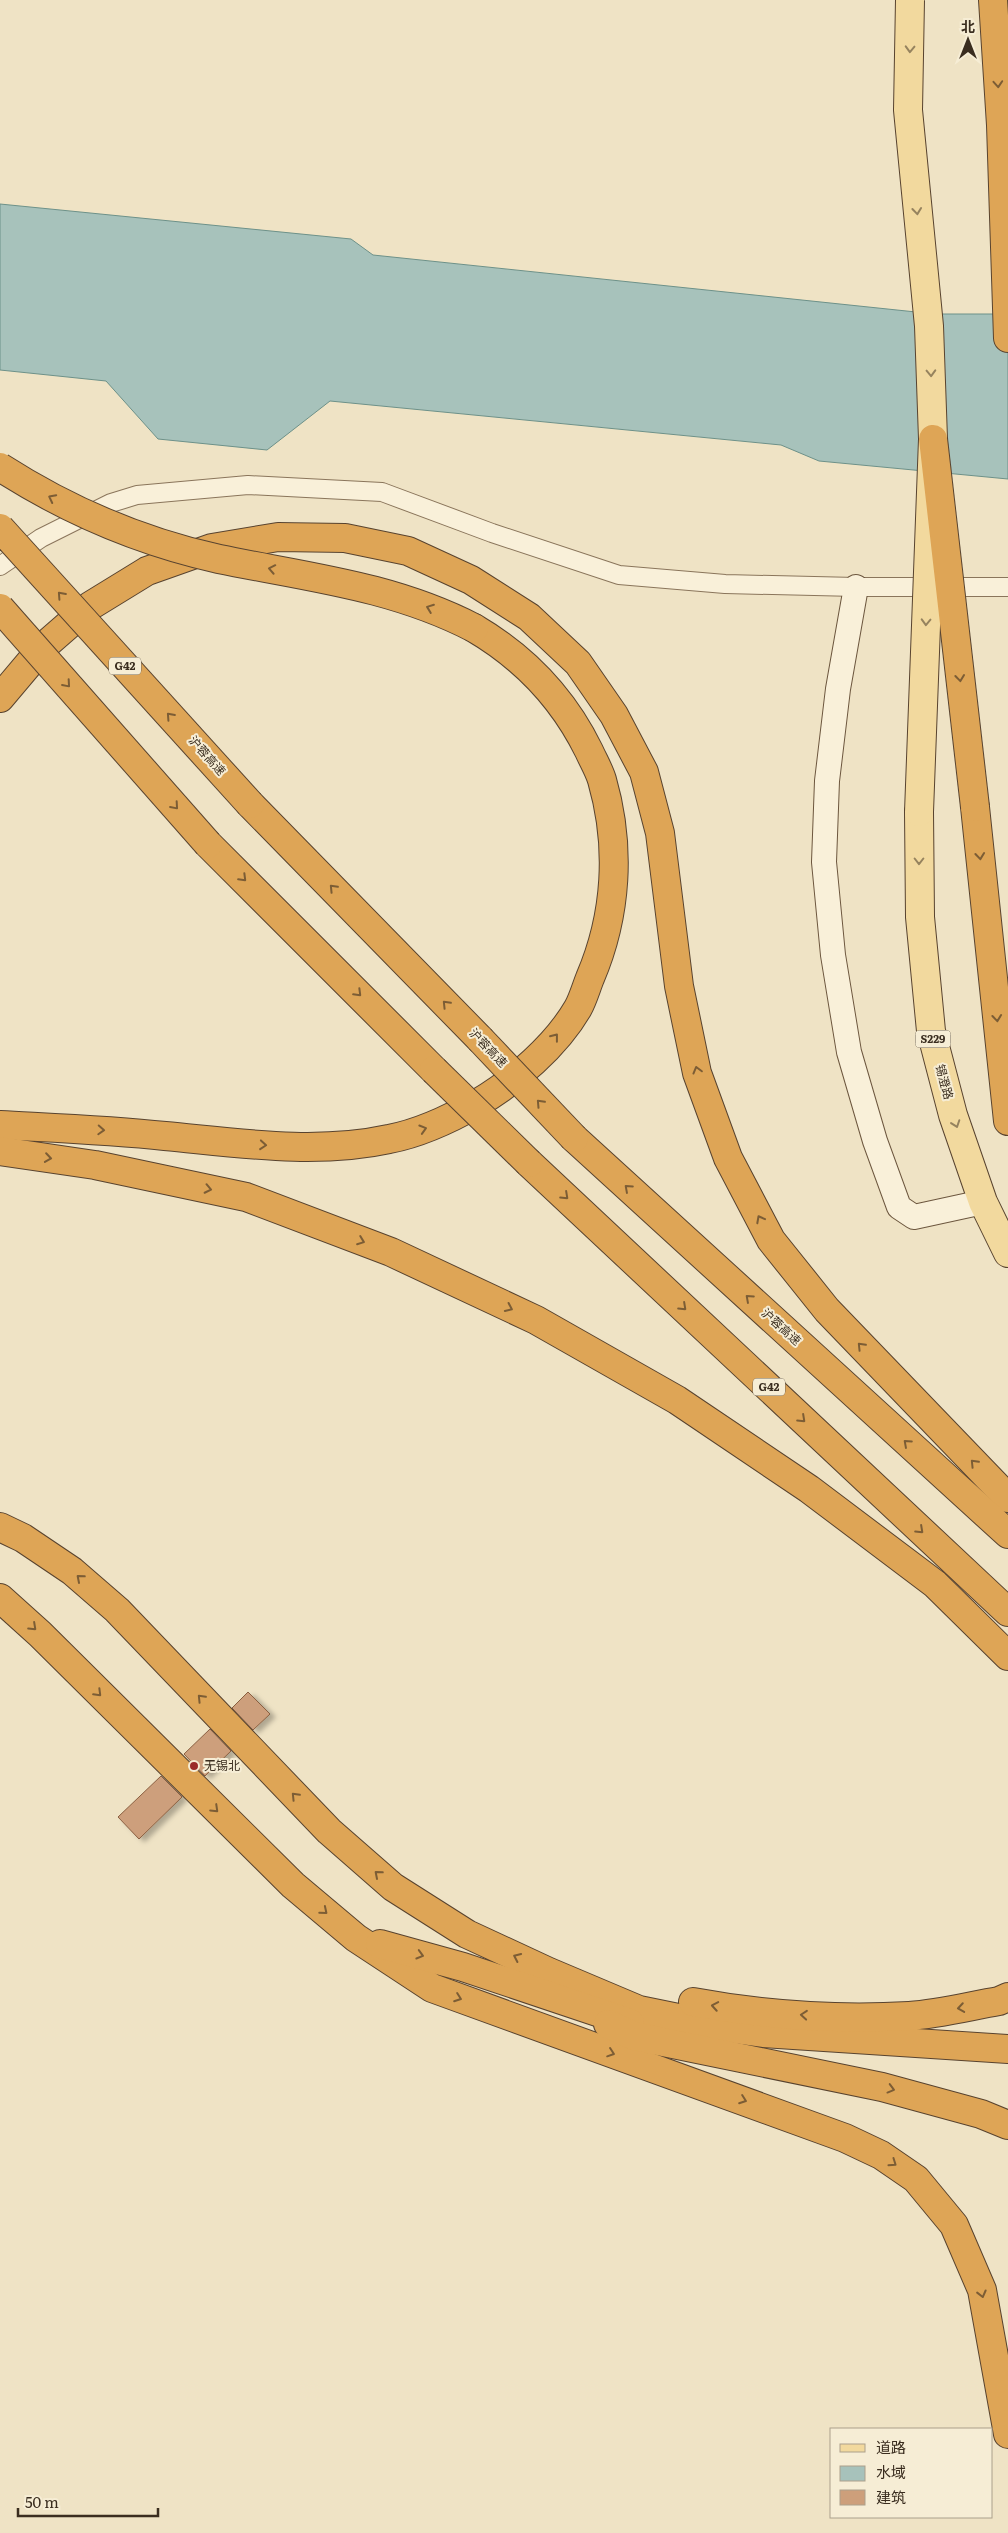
<svg xmlns="http://www.w3.org/2000/svg" width="1008" height="2533" font-family="Literata,'Noto Sans SC',serif">
	<style>
		.water { fill: #a7c2bb; stroke: #6d9189 }
		.building { fill: #cd9f7b; stroke: #8a5f41; filter: url(#shadow) }
		.lines { fill: none; stroke-linecap: round; stroke-linejoin: round }
		.street-casing { stroke: #8a755b; stroke-width: 20 }
		.secondary-casing { stroke: #6c563e; stroke-width: 26 }
		.primary-casing { stroke: #58432f; stroke-width: 30 }
		.highway-casing { stroke: #58432f; stroke-width: 30 }
		.street { stroke: #f9f0d9; stroke-width: 18 }
		.secondary { stroke: #f9f0d9; stroke-width: 24 }
		.primary { stroke: #f2d99e; stroke-width: 28 }
		.highway { stroke: #dea556; stroke-width: 28 }
		.primary-bridge-casing { stroke: #58432f; stroke-width: 30; stroke-linecap: butt }
		.highway-bridge-casing { stroke: #58432f; stroke-width: 30; stroke-linecap: butt }
		.primary-bridge { stroke: #f2d99e; stroke-width: 28 }
		.highway-bridge { stroke: #dea556; stroke-width: 28 }
		.oneway { stroke: #96835e }
		.oneway2 { stroke: #7c5d35 }
		.poi-dot { fill: #9a2c2a; stroke: #f6edd5; stroke-width: 2 }
		.labels { text-anchor: middle; stroke-width: 4; stroke-linejoin: round; paint-order: stroke }
		.shield { fill: #f6edd5; stroke: #726756; stroke-width: 1 }
		.shield-label { font-size: 11px; font-weight: bold; fill: #3a2d1f }
		.street-label { font-size: 12px; fill: #3a2d1f; stroke: #f6edd5 }
		.poi-label { font-size: 12px; fill: #3a2d1f; stroke: #f6edd5; text-anchor: start }
	</style>
	<defs>
		<filter id="shadow"><feDropShadow dx="5.5" dy="3" stdDeviation="2.5" flood-color="#0004"/></filter>
	</defs>
	<rect width="100%" height="100%" fill="#efe3c5"/>
	<path class="water" d="M0 204 351 239 373 255 935 314H1008V479L819 461 781 445 330 401 267 450 158 439 106 381 0 370Z"/>
	<g class="building">
		<path d="M248 1692 270 1714 253 1730 232 1708Z"/>
		<path d="M210 1729 231 1751 205 1776 184 1754Z"/>
		<path d="M161 1776 182 1797 139 1839 118 1817Z"/>
	</g>
	<g class="lines">
		<g class="street-casing">
			<path id="street" d="M0 566 41 538 111 503 137 495 248 485 382 492 492 533 619 575 725 584 856 587H1008"/>
		</g>
		<g class="secondary-casing">
			<path id="secondary" d="M856 587 838 689 827 781 824 862 833 955 849 1052 875 1141 899 1207 914 1217 983 1202"/>
		</g>
		<g class="primary-casing">
			<path id="primary" d="M919 812 920 917 931 1031 953 1115 983 1202 1008 1253"/>
		</g>
		<g class="highway-casing">
			<g id="highway">
				<path d="M993 0 1001 125 1008 338"/>
				<path d="M0 698 43 647 90 606 147 571 212 548 278 537 345 538 408 551 471 580 529 617 578 663 614 715 644 772 660 833 679 986 697 1073 728 1158 771 1240 827 1310 1008 1498"/>
				<path d="M250 804 480 1039"/>
				<path d="M975 807 1008 1121"/>
				<path d="M208 844 434 1070"/>
				<path d="M0 1125C55 1128 110 1130 165 1136 239 1143 316 1155 389 1139 421 1133 450 1119 478 1103 515 1081 556 1046 578 1008 583 999 586 988 590 978 617 915 621 846 602 780 599 770 593 760 589 751 563 698 525 658 474 628"/>
				<path d="M574 1138 1008 1534"/>
				<path d="M0 1151 95 1165 246 1197 391 1252 536 1320 677 1400 809 1489 935 1584 1008 1656"/>
				<path d="M529 1163 1008 1612"/>
				<path d="M0 1527 23 1538 72 1571 117 1610 329 1831 393 1887 467 1934 549 1972 639 2010 727 2028 763 2033 1008 2049"/>
				<path d="M0 1598 40 1634 293 1885 356 1938 432 1988 845 2138 881 2155 916 2179 954 2225 982 2290 1008 2434"/>
				<path d="M380 1944 463 1967 630 2023"/>
				<path d="M693 2002C763 2015 837 2020 909 2016 939 2014 970 2006 999 2001L1008 1997"/>
				<path d="M608 2024 634 2036 882 2087 981 2114 1008 2125"/>
			</g>
		</g>
		<use href="#street" class="street"/>
		<use href="#secondary" class="secondary"/>
		<use href="#primary" class="primary"/>
		<use href="#highway" class="highway"/>
		<g class="primary-bridge-casing">
			<path id="primary-bridge" d="M910 0 908 110 929 326 933 439 919 812"/>
		</g>
		<g class="highway-bridge-casing">
			<g id="highway-bridge">
				<path d="M933 439 975 807"/>
				<path d="M0 467C67 510 142 542 219 559 307 577 393 586 474 628"/>
				<path d="M0 528 250 804"/>
				<path d="M0 608 208 844"/>
				<path d="M480 1039 574 1138"/>
				<path d="M434 1070 529 1163"/>
			</g>
		</g>
		<use href="#primary-bridge" class="primary-bridge"/>
		<use href="#highway-bridge" class="highway-bridge"/>
	</g>
	<defs><path id="oneway-chevron" d="M-2-3.5L2.5 0L-2 3.5" fill="none" stroke-width="1.6" stroke-linecap="round" stroke-linejoin="round" transform="scale(1.25)"/></defs>
	<g class="oneway">
		<use href="#oneway-chevron" transform="translate(910 49) rotate(92)"/>
		<use href="#oneway-chevron" transform="translate(917 211) rotate(84)"/>
		<use href="#oneway-chevron" transform="translate(931 373) rotate(88)"/>
		<use href="#oneway-chevron" transform="translate(926 622) rotate(92)"/>
		<use href="#oneway-chevron" transform="translate(919 861) rotate(90)"/>
		<use href="#oneway-chevron" transform="translate(956 1124) rotate(71)"/>
	</g>
	<g class="oneway2">
		<use href="#oneway-chevron" transform="translate(998 84) rotate(86)"/>
		<use href="#oneway-chevron" transform="translate(52 498) rotate(-153)"/>
		<use href="#oneway-chevron" transform="translate(272 569) rotate(-169)"/>
		<use href="#oneway-chevron" transform="translate(61 595) rotate(-132)"/>
		<use href="#oneway-chevron" transform="translate(430 608) rotate(-159)"/>
		<use href="#oneway-chevron" transform="translate(960 678) rotate(83)"/>
		<use href="#oneway-chevron" transform="translate(67 684) rotate(49)"/>
		<use href="#oneway-chevron" transform="translate(170 716) rotate(-132)"/>
		<use href="#oneway-chevron" transform="translate(175 806) rotate(49)"/>
		<use href="#oneway-chevron" transform="translate(980 856) rotate(84)"/>
		<use href="#oneway-chevron" transform="translate(243 878) rotate(45)"/>
		<use href="#oneway-chevron" transform="translate(333 888) rotate(-134)"/>
		<use href="#oneway-chevron" transform="translate(358 993) rotate(45)"/>
		<use href="#oneway-chevron" transform="translate(446 1004) rotate(-134)"/>
		<use href="#oneway-chevron" transform="translate(997 1018) rotate(84)"/>
		<use href="#oneway-chevron" transform="translate(555 1037) rotate(-52)"/>
		<use href="#oneway-chevron" transform="translate(697 1070) rotate(-105)"/>
		<use href="#oneway-chevron" transform="translate(540 1103) rotate(-133)"/>
		<use href="#oneway-chevron" transform="translate(423 1129) rotate(-17)"/>
		<use href="#oneway-chevron" transform="translate(101 1130) rotate(3)"/>
		<use href="#oneway-chevron" transform="translate(263 1145) rotate(5)"/>
		<use href="#oneway-chevron" transform="translate(48 1158) rotate(8)"/>
		<use href="#oneway-chevron" transform="translate(628 1188) rotate(-138)"/>
		<use href="#oneway-chevron" transform="translate(208 1189) rotate(12)"/>
		<use href="#oneway-chevron" transform="translate(565 1196) rotate(43)"/>
		<use href="#oneway-chevron" transform="translate(760 1219) rotate(-118)"/>
		<use href="#oneway-chevron" transform="translate(361 1241) rotate(21)"/>
		<use href="#oneway-chevron" transform="translate(749 1298) rotate(-138)"/>
		<use href="#oneway-chevron" transform="translate(683 1307) rotate(43)"/>
		<use href="#oneway-chevron" transform="translate(509 1308) rotate(25)"/>
		<use href="#oneway-chevron" transform="translate(861 1346) rotate(-134)"/>
		<use href="#oneway-chevron" transform="translate(802 1419) rotate(43)"/>
		<use href="#oneway-chevron" transform="translate(907 1443) rotate(-138)"/>
		<use href="#oneway-chevron" transform="translate(974 1463) rotate(-134)"/>
		<use href="#oneway-chevron" transform="translate(920 1530) rotate(43)"/>
		<use href="#oneway-chevron" transform="translate(80 1578) rotate(-139)"/>
		<use href="#oneway-chevron" transform="translate(33 1627) rotate(43)"/>
		<use href="#oneway-chevron" transform="translate(98 1693) rotate(45)"/>
		<use href="#oneway-chevron" transform="translate(201 1698) rotate(-134)"/>
		<use href="#oneway-chevron" transform="translate(295 1796) rotate(-134)"/>
		<use href="#oneway-chevron" transform="translate(215 1809) rotate(44)"/>
		<use href="#oneway-chevron" transform="translate(378 1874) rotate(-139)"/>
		<use href="#oneway-chevron" transform="translate(324 1911) rotate(40)"/>
		<use href="#oneway-chevron" transform="translate(420 1955) rotate(16)"/>
		<use href="#oneway-chevron" transform="translate(517 1957) rotate(-155)"/>
		<use href="#oneway-chevron" transform="translate(458 1998) rotate(20)"/>
		<use href="#oneway-chevron" transform="translate(715 2006) rotate(-170)"/>
		<use href="#oneway-chevron" transform="translate(961 2008) rotate(171)"/>
		<use href="#oneway-chevron" transform="translate(804 2015) rotate(-175)"/>
		<use href="#oneway-chevron" transform="translate(611 2053) rotate(19)"/>
		<use href="#oneway-chevron" transform="translate(891 2089) rotate(15)"/>
		<use href="#oneway-chevron" transform="translate(743 2100) rotate(20)"/>
		<use href="#oneway-chevron" transform="translate(893 2163) rotate(35)"/>
		<use href="#oneway-chevron" transform="translate(982 2294) rotate(76)"/>
	</g>
	<circle class="poi-dot" cx="194" cy="1766" r="5"/>
	<g class="labels">
		<g class="shield">
			<rect x="109" y="657.5" width="32" height="17" rx="4"/>
			<rect x="915.5" y="1030.5" width="35" height="17" rx="4"/>
			<rect x="753" y="1378.5" width="32" height="17" rx="4"/>
		</g>
		<g class="shield-label">
			<text x="125" y="670">G42</text>
			<text x="933" y="1043">S229</text>
			<text x="769" y="1391">G42</text>
		</g>
		<g class="street-label">
			<text transform="translate(207 756) rotate(48)" y="4">沪蓉高速</text>
			<text transform="translate(488 1048) rotate(46)" y="4">沪蓉高速</text>
			<text transform="translate(944 1082) rotate(75)" y="4">锡澄路</text>
			<text transform="translate(781 1327) rotate(42)" y="4">沪蓉高速</text>
		</g>
		<g class="poi-label">
			<text x="204" y="1770">无锡北</text>
		</g>
	</g>
	<rect x="830" y="2428" width="162" height="90" fill="#f6edd5" stroke="#aba08c"/>
	<rect x="840" y="2444" width="25" height="8" fill="#f2d99e" stroke="#aba08c"/>
	<text x="876" y="2453" font-size="15" fill="#3a2d1f">道路</text>
	<rect x="840" y="2466" width="25" height="15" fill="#a7c2bb" stroke="#aba08c"/>
	<text x="876" y="2478" font-size="15" fill="#3a2d1f">水域</text>
	<rect x="840" y="2490" width="25" height="15" fill="#cd9f7b" stroke="#aba08c"/>
	<text x="876" y="2503" font-size="15" fill="#3a2d1f">建筑</text>
	<g transform="translate(968 40)" stroke="#f6edd5" stroke-width="4" paint-order="stroke">
	<path d="M0-4L9 19L0 12L-9 19Z" fill="#3a2d1f"/>
	<text y="-8" font-size="14" font-weight="bold" text-anchor="middle" fill="#3a2d1f">北</text>
	</g>
	<path d="M18 2508v8h140v-8" fill="none" stroke="#3a2d1f" stroke-width="2.5"/>
	<text x="25" y="2508" font-size="15" fill="#3a2d1f" stroke="#f6edd5" stroke-width="4" paint-order="stroke">50 m</text>
</svg>
